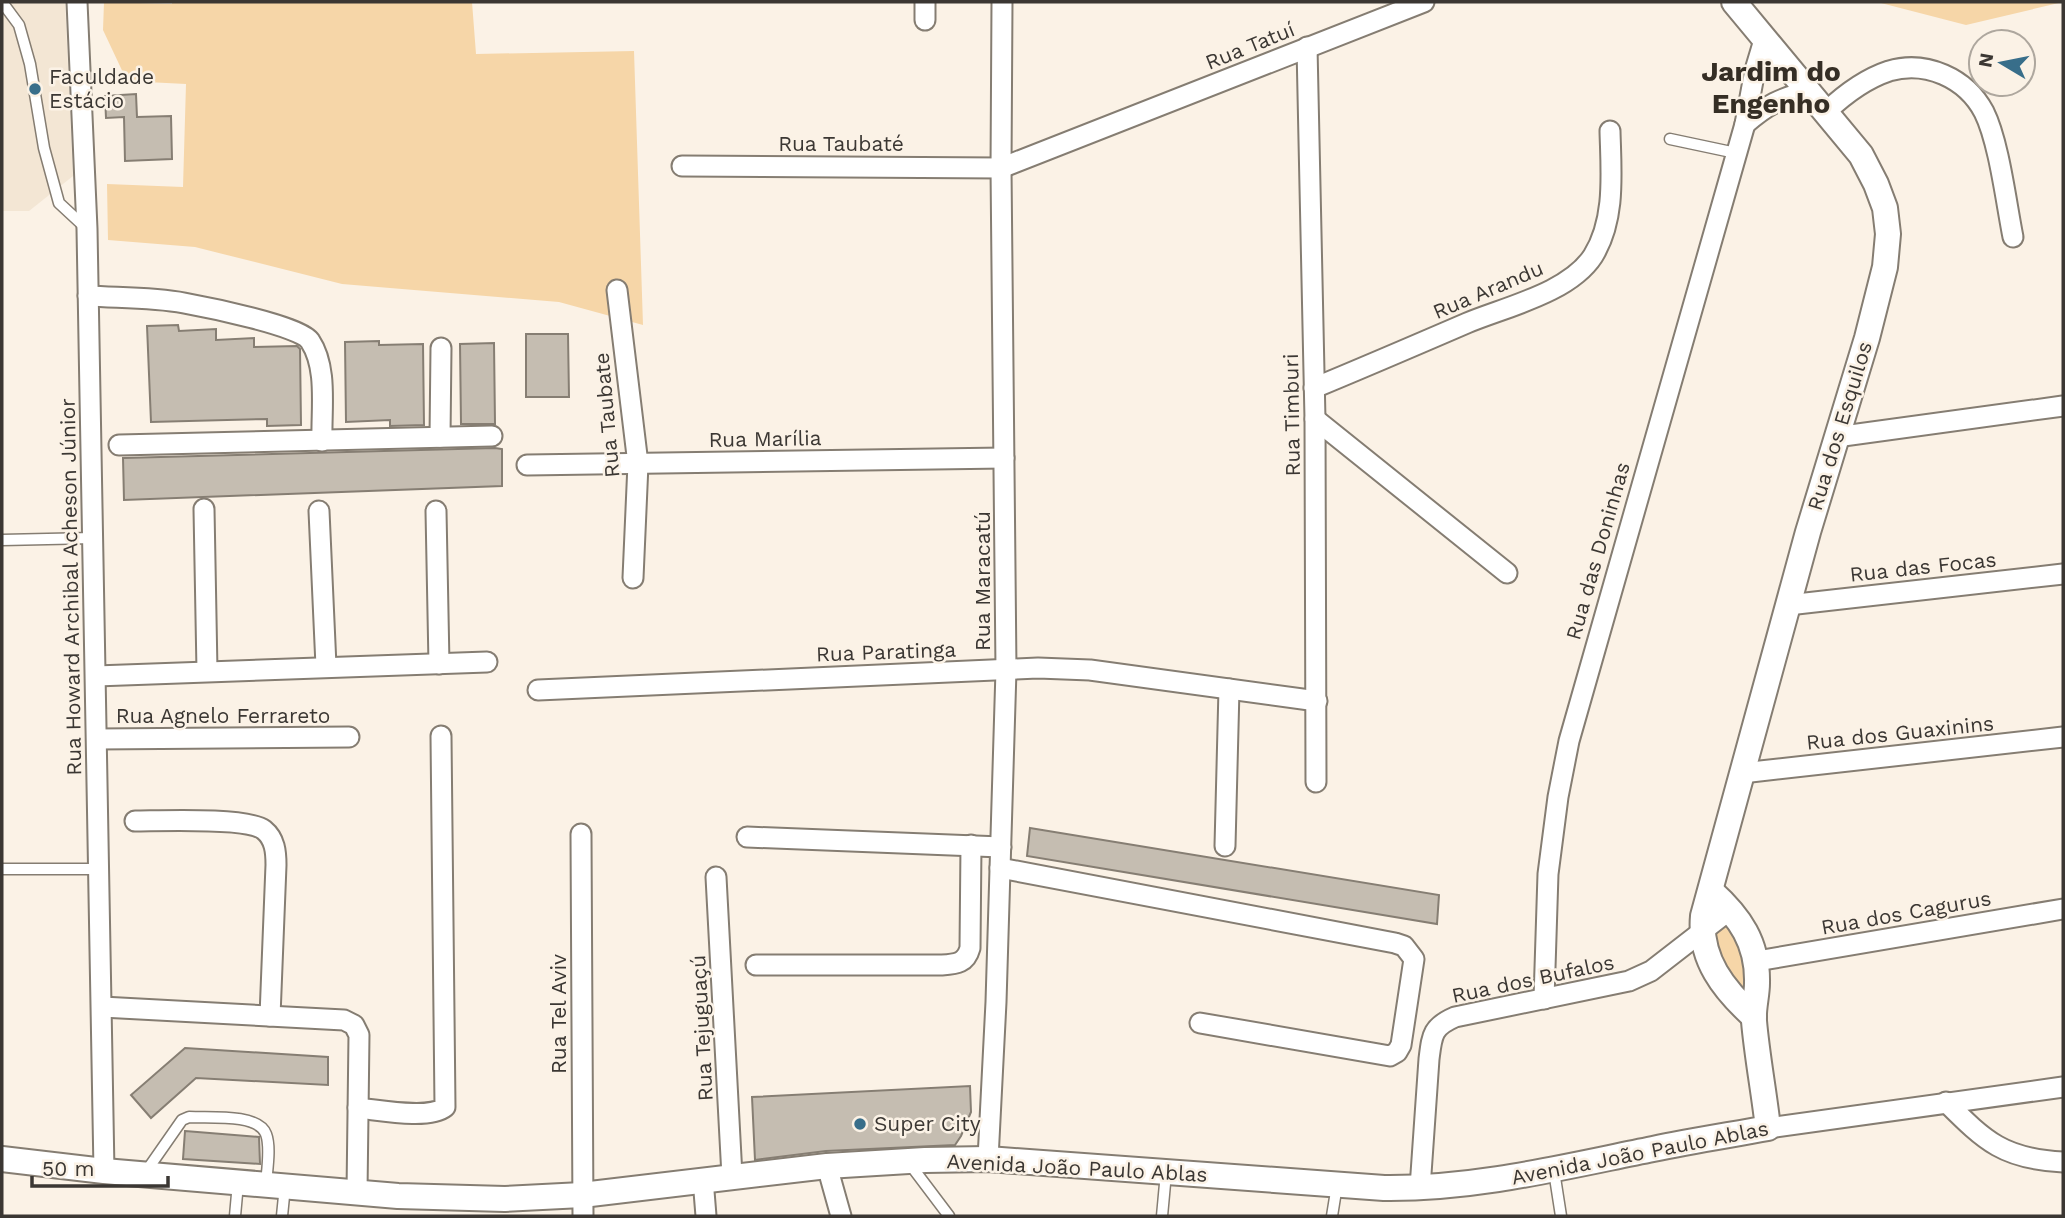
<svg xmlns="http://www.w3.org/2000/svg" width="2065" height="1218" font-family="'Work Sans',sans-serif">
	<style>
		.built { fill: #f3e6d4 }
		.green { fill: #f6d6a8 }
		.building { fill: #c5bdb1; stroke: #867e73; stroke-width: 2 }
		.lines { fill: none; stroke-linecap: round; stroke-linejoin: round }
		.service-casing { stroke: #857d72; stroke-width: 13 }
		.minor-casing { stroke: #857d72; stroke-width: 23 }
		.tertiary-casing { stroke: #857d72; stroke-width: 28 }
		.service { stroke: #fff; stroke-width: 10 }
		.minor { stroke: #fff; stroke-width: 19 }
		.tertiary { stroke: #fff; stroke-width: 24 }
		.poi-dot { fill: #386e8a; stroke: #fbf2e6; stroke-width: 2.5 }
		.labels { text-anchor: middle; stroke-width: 5; stroke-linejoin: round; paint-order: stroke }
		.street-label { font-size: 21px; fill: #3b3733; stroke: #fbf2e6 }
		.poi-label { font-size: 21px; fill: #3b3733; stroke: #fbf2e6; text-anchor: start }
		.district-label { font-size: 28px; font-weight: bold; fill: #352e25; stroke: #fbf2e6 }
	</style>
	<rect width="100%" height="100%" fill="#fbf2e6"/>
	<path class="built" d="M2 2H65L73 176 29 211H2Z"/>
	<g class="green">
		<path d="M104 2 172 4V2H472L476 54 634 51 643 325 559 302 342 284 195 247 108 240 107 184 183 187 186 84 127 81 103 30Z"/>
		<path d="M1877 2H2063L1966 25Z"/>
		<path d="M1723 924 1738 930 1749 983 1738 988 1714 949 1716 929Z"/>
	</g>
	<g class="building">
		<path d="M136 94 137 117 171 116 172 159 125 161 124 117 106 118 105 96Z"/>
		<path d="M178 325 179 331 216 329V340L254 338V347L297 346 300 349 301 425 267 426V419L151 422 147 326Z"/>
		<path d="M526 334H568L569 397H526Z"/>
		<path d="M379 341V345L423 344 424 425 390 426V420L346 422 345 342Z"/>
		<path d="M494 343 495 424H461L460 344Z"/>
		<path d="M495 448 502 449V486L124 500 123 458Z"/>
		<path d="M1030 828 1439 895 1437 924 1027 856Z"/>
		<path d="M185 1048 328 1057V1085L196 1078 151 1118 131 1095Z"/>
		<path d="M970 1086 971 1112 961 1136 955 1145 826 1151 755 1160 752 1097Z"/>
		<path d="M185 1131 259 1137 260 1164 183 1159Z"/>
	</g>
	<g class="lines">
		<g class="service-casing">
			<g id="service">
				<path d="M2 2 19 25 30 64 44 148 59 203 86 228"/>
				<path d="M1670 139 1736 153"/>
				<path d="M2 540 93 538"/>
				<path d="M2 869H99"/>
				<path d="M909 1163 949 1216"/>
				<path d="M1554 1171 1561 1216"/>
				<path d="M145 1173 182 1120 189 1117C208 1118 258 1113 266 1134 271 1147 267 1170 266 1184"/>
				<path d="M235 1216 238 1183"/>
				<path d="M282 1216 285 1186"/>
				<path d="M1162 1216 1166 1173"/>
				<path d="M1332 1216 1337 1185"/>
			</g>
		</g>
		<g class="minor-casing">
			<g id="minor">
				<path d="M77 2 87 229 104 1171"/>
				<path d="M925 2V20"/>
				<path d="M1307 47 1315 419 1316 782"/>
				<path d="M1827 111C1845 94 1865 79 1889 71 1926 60 1966 78 1984 112 1999 142 2006 202 2013 237"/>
				<path d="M1745 124C1767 105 1780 98 1809 91"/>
				<path d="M682 166 1001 168 1424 2"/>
				<path d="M617 290 638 464 633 578"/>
				<path d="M88 296C120 298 153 297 184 303 206 307 301 326 310 341 328 368 321 409 322 441"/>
				<path d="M1314 388C1365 367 1416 345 1467 323 1505 307 1569 293 1593 256 1616 219 1611 172 1610 131"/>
				<path d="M1315 419 1507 573"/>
				<path d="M440 437 441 348"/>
				<path d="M1836 437 2063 406"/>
				<path d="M119 445 492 436"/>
				<path d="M527 465 1004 458"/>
				<path d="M204 509 207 671"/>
				<path d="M319 511 326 666"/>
				<path d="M436 511 439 664"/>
				<path d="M1788 605 2063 574"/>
				<path d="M96 676 487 662"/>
				<path d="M538 690 1038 668 1090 670 1317 701"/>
				<path d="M97 739 349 737"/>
				<path d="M1742 773 2063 737"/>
				<path d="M135 821C159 821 247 817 264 830 275 839 276 852 276 865L270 1016"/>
				<path d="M581 834 583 1216"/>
				<path d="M747 837 1001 847"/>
				<path d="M1225 846 1229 689"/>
				<path d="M1000 868 1395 943 1404 946 1414 959 1401 1045 1397 1052 1390 1056 1200 1023"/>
				<path d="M716 877 732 1176"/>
				<path d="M1757 961 2063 909"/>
				<path d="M756 965H942C957 964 966 963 970 948L971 845"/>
				<path d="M1544 999 1548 874 1558 797 1569 741 1745 124 1755 70 1764 40"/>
				<path d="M102 1007 344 1020 354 1025 359 1035 357 1192"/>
				<path d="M1946 1102C1986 1142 2004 1159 2063 1162"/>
				<path d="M358 1108C379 1110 429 1120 445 1107L441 736"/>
				<path d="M1768 1128 2063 1087"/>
				<path d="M988 1159 996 1002 1006 670 1001 168 1002 2"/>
				<path d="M827 1166 841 1216"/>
				<path d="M703 1179 706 1216"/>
				<path d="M1420 1188 1429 1059C1432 1035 1432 1027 1455 1017L1629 981 1651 971 1731 909"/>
			</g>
		</g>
		<g class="tertiary-casing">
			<g id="tertiary">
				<path d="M1734 2 1861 155 1876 184 1885 208 1888 234 1885 267 1867 338 1808 532 1703 916C1699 959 1724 990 1754 1017"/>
				<path d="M2 1159 104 1171 398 1196 505 1199 582 1195 827 1166 925 1160 988 1159 1384 1188C1476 1189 1563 1167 1653 1149 1691 1141 1730 1135 1768 1128 1764 1092 1757 1056 1754 1021 1753 1008 1757 996 1757 983 1758 943 1740 917 1711 891"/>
			</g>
		</g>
		<use href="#service" class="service"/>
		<use href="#minor" class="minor"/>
		<use href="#tertiary" class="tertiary"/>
	</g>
	<g class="poi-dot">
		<circle cx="35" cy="89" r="7"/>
		<circle cx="860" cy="1124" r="7"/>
	</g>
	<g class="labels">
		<g class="street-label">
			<text transform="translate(1250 46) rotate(-22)" y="7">Rua Tatuí</text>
			<text x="841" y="151">Rua Taubaté</text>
			<text transform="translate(1488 290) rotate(-23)" y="7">Rua Arandu</text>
			<text transform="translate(607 415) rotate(-95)" y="7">Rua Taubate</text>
			<text transform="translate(1292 415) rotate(-91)" y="7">Rua Timburi</text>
			<text transform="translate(1840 426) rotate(-73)" y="7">Rua dos Esquilos</text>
			<text transform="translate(765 439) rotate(-1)" y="7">Rua Marília</text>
			<text transform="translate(1598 551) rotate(-74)" y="7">Rua das Doninhas</text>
			<text transform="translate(1923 567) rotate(-6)" y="7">Rua das Focas</text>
			<text transform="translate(983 581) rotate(-90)" y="7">Rua Maracatú</text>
			<text transform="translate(71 587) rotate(-91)" y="7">Rua Howard Archibal Acheson Júnior</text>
			<text transform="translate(886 652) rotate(-2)" y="7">Rua Paratinga</text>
			<text x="223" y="723">Rua Agnelo Ferrareto</text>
			<text transform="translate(1900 733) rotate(-6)" y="7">Rua dos Guaxinins</text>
			<text transform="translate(1906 913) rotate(-10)" y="7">Rua dos Cagurus</text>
			<text transform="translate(1533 979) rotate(-12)" y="7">Rua dos Bufalos</text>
			<text transform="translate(559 1014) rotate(-90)" y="7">Rua Tel Aviv</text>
			<text transform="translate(702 1028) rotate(-93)" y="7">Rua Tejuguaçú</text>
			<text transform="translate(1640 1153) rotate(-11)" y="7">Avenida João Paulo Ablas</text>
			<text transform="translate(1077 1168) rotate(3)" y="7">Avenida João Paulo Ablas</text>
		</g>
		<g class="poi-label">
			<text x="49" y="84">Faculdade<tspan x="49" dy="24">Estácio</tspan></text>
			<text x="874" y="1131">Super City</text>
		</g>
		<g class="district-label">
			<text x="1771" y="81">Jardim do<tspan x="1771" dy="32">Engenho</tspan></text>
		</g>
	</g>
	<rect width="2065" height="1218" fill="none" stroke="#3b3733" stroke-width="7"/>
	<g transform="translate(2002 63) rotate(280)"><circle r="33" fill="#fbf2e6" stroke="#aea79e" stroke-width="2"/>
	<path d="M0-5L12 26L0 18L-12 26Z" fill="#386e8a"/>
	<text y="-10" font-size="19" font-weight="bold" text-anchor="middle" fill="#3b3733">N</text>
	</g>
	<path d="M32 1176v10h136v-10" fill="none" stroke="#3b3733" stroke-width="3.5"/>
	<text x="42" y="1176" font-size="21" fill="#3b3733" stroke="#fbf2e6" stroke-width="5" paint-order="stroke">50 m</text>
</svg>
